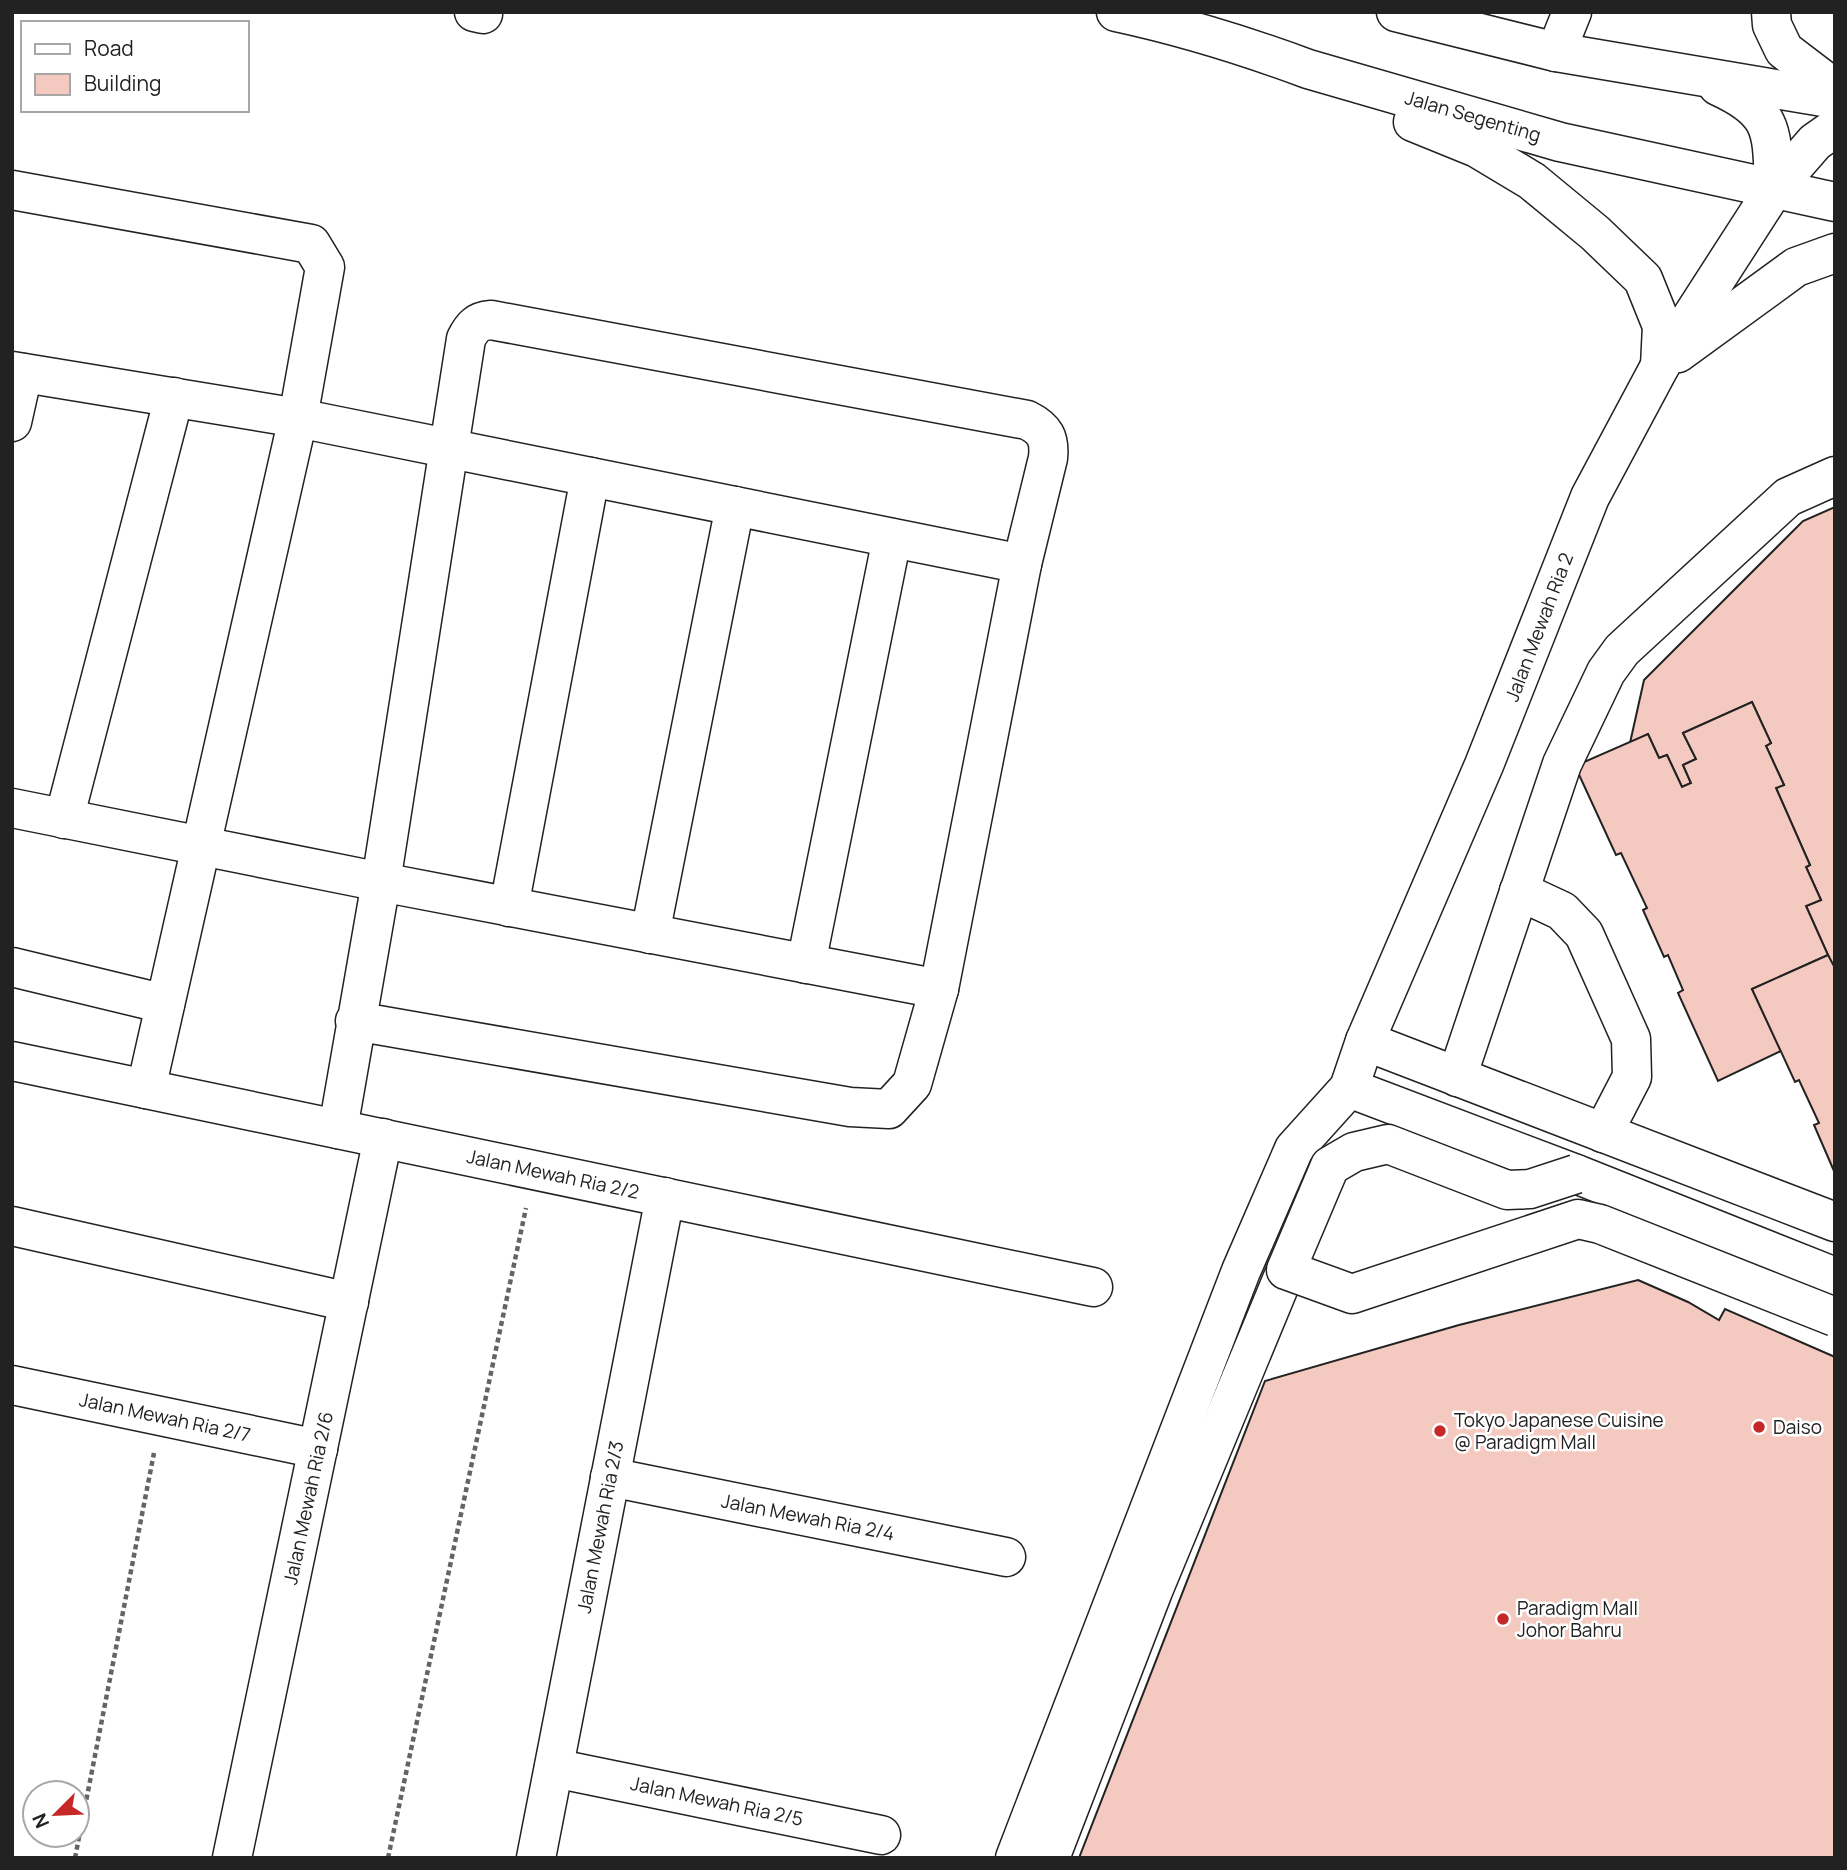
<svg xmlns="http://www.w3.org/2000/svg" width="1847" height="1870" font-family="Manrope,sans-serif">
	<style>
		.building { fill: #f3c9c0; stroke: #222; stroke-width: 2 }
		.lines { fill: none; stroke-linecap: round; stroke-linejoin: round }
		.minor-casing { stroke: #222; stroke-width: 41 }
		.path { stroke: #646464; stroke-width: 4.5; stroke-dasharray: 5 3.5; stroke-linecap: butt }
		.minor { stroke: #fff; stroke-width: 38 }
		.minor-bridge-casing { stroke: #222; stroke-width: 41; stroke-linecap: butt }
		.minor-bridge { stroke: #fff; stroke-width: 38 }
		.poi-dot { fill: #c62828; stroke: #fff; stroke-width: 2.5 }
		.labels { text-anchor: middle; stroke-width: 5; stroke-linejoin: round; paint-order: stroke }
		.street-label { font-size: 19px; fill: #222; stroke: #fff }
		.poi-label { font-size: 19px; fill: #222; stroke: #fff; text-anchor: start }
	</style>
	<rect width="100%" height="100%" fill="#fff"/>
	<g class="building">
		<path d="M1835 507V968L1834 969 1806 906 1821 900 1806 867 1810 865 1776 788 1784 785 1766 746 1771 743 1752 702 1683 733 1696 759 1683 765 1691 783 1682 787 1667 755 1659 758 1648 734 1630 743 1644 680 1803 521Z"/>
		<path d="M1752 702 1771 743 1766 746 1784 785 1776 788 1810 865 1806 867 1821 900 1806 906 1828 955 1752 989 1781 1051 1718 1081 1678 993 1683 990 1668 955 1664 957 1643 910 1647 908 1621 853 1616 855 1575 766 1648 734 1659 758 1667 755 1682 787 1691 783 1683 765 1696 759 1683 733Z"/>
		<path d="M1828 955 1835 968 1834 1171 1814 1125 1819 1123 1799 1080 1795 1082 1752 989Z"/>
		<path d="M1638 1280 1688 1302 1719 1320 1725 1309 1835 1357V1858H1079L1265 1381 1459 1325Z"/>
	</g>
	<g class="lines">
		<g class="minor-casing">
			<g id="minor">
				<path d="M474 12 483 14"/>
				<path d="M1116 12C1181 26 1246 46 1308 69L1560 142 1835 202"/>
				<path d="M1396 12 1556 52 1835 99"/>
				<path d="M1771 12 1772 25 1784 50 1835 89"/>
				<path d="M1556 52 1572 12"/>
				<path d="M1718 86C1775 112 1772 131 1774 189"/>
				<path d="M1413 122 1477 148 1532 181 1595 233 1643 279 1662 326 1660 366"/>
				<path d="M12 190 311 244 325 267 298 418 146 1089"/>
				<path d="M1678 353 1796 267 1835 253"/>
				<path d="M12 371 298 418 1022 564"/>
				<path d="M12 422 23 373"/>
				<path d="M12 808 381 882 939 989"/>
				<path d="M64 819 174 397"/>
				<path d="M1519 891 1562 911 1584 934 1631 1039 1632 1077 1603 1133"/>
				<path d="M509 907 590 477"/>
				<path d="M650 934 735 506"/>
				<path d="M806 964 892 538"/>
				<path d="M12 967 165 1004"/>
				<path d="M1365 1041 1835 1222"/>
				<path d="M12 1061 1093 1287"/>
				<path d="M1457 1077 1562 764 1606 672 1622 650 1788 497 1835 476"/>
				<path d="M1349 1088 1576 1174 1835 1277"/>
				<path d="M338 1129 381 882 466 339C472 327 477 321 491 320L1027 420C1045 429 1050 438 1048 458L1022 564 939 989 912 1084 889 1109 850 1107 355 1021"/>
				<path d="M12 1226 349 1302"/>
				<path d="M12 1385 318 1449"/>
				<path d="M610 1477 1006 1557"/>
				<path d="M554 1768 881 1835"/>
				<path d="M232 1858 383 1138"/>
				<path d="M536 1858 665 1197"/>
				<path d="M1015 1858 1241 1271 1294 1149 1349 1088 1365 1041 1484 765 1590 497 1660 366 1774 189 1815 142 1835 128"/>
				<path d="M1050 1858 1153 1591 1286 1270"/>
			</g>
		</g>
		<g class="path">
			<path d="M75 1858 154 1453"/>
			<path d="M388 1858 526 1208"/>
		</g>
		<use href="#minor" class="minor"/>
		<g class="minor-bridge-casing">
			<path id="minor-bridge" d="M1576 1174 1530 1189 1507 1190 1388 1144 1354 1152 1330 1166 1286 1270 1352 1294 1578 1219 1600 1224 1835 1317"/>
		</g>
		<use href="#minor-bridge" class="minor-bridge"/>
	</g>
	<g class="poi-dot">
		<circle cx="1759" cy="1427" r="7"/>
		<circle cx="1440" cy="1431" r="7"/>
		<circle cx="1503" cy="1619" r="7"/>
	</g>
	<g class="labels">
		<g class="street-label">
			<text transform="translate(1473 116) rotate(16)" y="7">Jalan Segenting</text>
			<text transform="translate(1539 627) rotate(-69)" y="7">Jalan Mewah Ria 2</text>
			<text transform="translate(553 1174) rotate(12)" y="7">Jalan Mewah Ria 2/2</text>
			<text transform="translate(165 1417) rotate(12)" y="7">Jalan Mewah Ria 2/7</text>
			<text transform="translate(308 1498) rotate(-78)" y="7">Jalan Mewah Ria 2/6</text>
			<text transform="translate(808 1517) rotate(11)" y="7">Jalan Mewah Ria 2/4</text>
			<text transform="translate(600 1527) rotate(-79)" y="7">Jalan Mewah Ria 2/3</text>
			<text transform="translate(717 1801) rotate(12)" y="7">Jalan Mewah Ria 2/5</text>
		</g>
		<g class="poi-label">
			<text x="1454" y="1427">Tokyo Japanese Cuisine<tspan x="1454" dy="22">@ Paradigm Mall</tspan></text>
			<text x="1773" y="1434">Daiso</text>
			<text x="1517" y="1615">Paradigm Mall<tspan x="1517" dy="22">Johor Bahru</tspan></text>
		</g>
	</g>
	<rect width="1847" height="1870" fill="none" stroke="#222222" stroke-width="28"/>
	<rect x="21" y="21" width="228" height="91" fill="#ffffff" stroke="#a7a7a7" stroke-width="2"/>
	<rect x="35" y="44" width="35" height="10" fill="#ffffff" stroke="#a7a7a7" stroke-width="2"/>
	<text x="84" y="56" font-size="21" fill="#222222">Road</text>
	<rect x="35" y="74" width="35" height="21" fill="#f3c9c0" stroke="#a7a7a7" stroke-width="2"/>
	<text x="84" y="91" font-size="21" fill="#222222">Building</text>
	<g transform="translate(56 1814) rotate(246)"><circle r="33" fill="#ffffff" stroke="#a7a7a7" stroke-width="2"/>
	<path d="M0-5L12 26L0 18L-12 26Z" fill="#c62828"/>
	<text y="-10" font-size="19" font-weight="bold" text-anchor="middle" fill="#222222">N</text>
	</g>
</svg>
